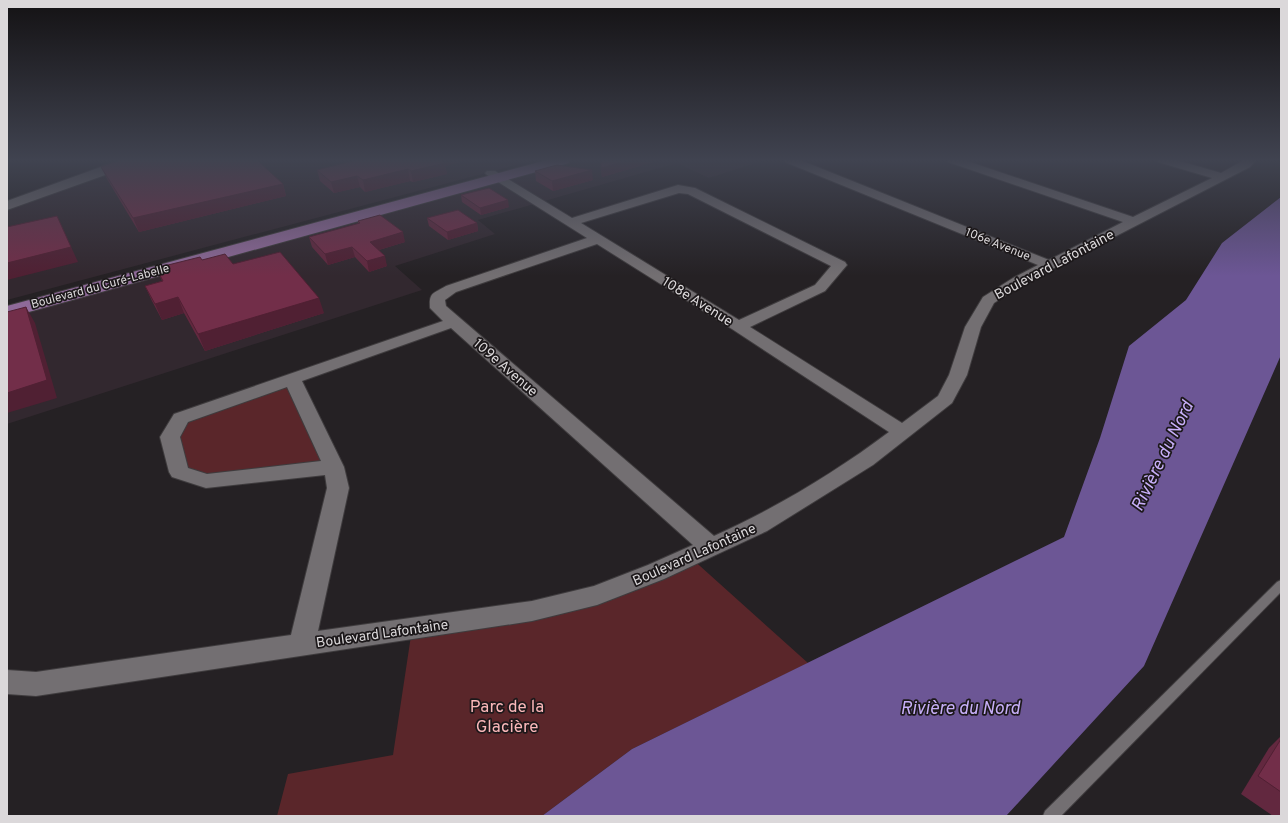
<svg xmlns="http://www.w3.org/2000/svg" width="1288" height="823" font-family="Overpass,sans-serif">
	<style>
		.built { fill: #32282f }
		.green { fill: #5a262a }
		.water { fill: #6c5695 }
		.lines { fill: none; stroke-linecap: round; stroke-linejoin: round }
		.service-casing { stroke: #3f3c3e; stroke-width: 2 }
		.minor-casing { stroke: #3f3c3e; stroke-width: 2 }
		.tertiary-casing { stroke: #3f3c3e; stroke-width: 2 }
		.primary-casing { stroke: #3f3c3e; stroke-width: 2 }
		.path { stroke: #5d595c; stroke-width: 1.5; stroke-dasharray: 1.5 1.5; stroke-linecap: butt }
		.service { fill: #736f72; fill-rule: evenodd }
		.minor { fill: #736f72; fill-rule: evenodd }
		.tertiary { fill: #736f72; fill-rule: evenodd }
		.primary { fill: #8f6a99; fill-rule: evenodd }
		.wall { fill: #62283f }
		.shaded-wall { fill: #502033 }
		.building { fill: #722e49; stroke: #502033 }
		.labels { text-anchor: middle; stroke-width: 3.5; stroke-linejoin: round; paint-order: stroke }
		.far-street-label { font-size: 12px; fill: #dbd8da; stroke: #1c181a }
		.street-label { font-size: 14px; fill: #dbd8da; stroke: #1c181a }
		.near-park-label { font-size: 17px; fill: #fab7b9; stroke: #1c181a }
		.near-water-label { font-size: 18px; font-style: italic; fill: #c7aff8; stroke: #1c181a }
	</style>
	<rect width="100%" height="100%" fill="#252124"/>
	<g class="built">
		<path d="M145 160H534L7 300V209Z"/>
		<path d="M574 160H765L709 178 677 163 478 220 495 234 395 266 422 290 7 424V313Z"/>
	</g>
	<g class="green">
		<path d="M292 379 334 467 206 481 179 472 170 437 181 418Z"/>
		<path d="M690 557 808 663 632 749 542 816H277L288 774 393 755 412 629 532 611Z"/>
	</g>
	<path class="water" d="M1281 197V355L1144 666 1006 816H542L632 749 1064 537 1100 438 1129 346 1186 300 1222 243Z"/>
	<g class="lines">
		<g class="service-casing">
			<path id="service" d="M1281 580V592L1061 816H1043L1045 811 1277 582Z"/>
		</g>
		<g class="minor-casing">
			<path id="minor" d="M784 160H800L1049 260 1123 222 948 162 947 160H964L1133 217 1212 178 1158 162 1157 160H1176L1221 173 1244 160H1256L1250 167 1023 284 994 303 981 327 967 375 952 403 873 465 767 531 664 579 597 605 532 621 36 696 7 694V670L36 672 291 635 327 488 325 475 206 488 172 477 169 472 160 437 174 414 443 321 430 308C429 292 433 294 446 286L587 238 487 175 485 173 487 171H495L572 218 678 185 695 188 845 262 847 265 825 291 750 327 902 423 938 396 949 375 965 327 983 297 1013 278 1038 265 785 162ZM679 193 688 194 831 266 815 285 739 320 581 223ZM597 244 732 329 889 432C836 472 774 509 714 536L446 306 445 300 456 292ZM451 328 693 545 648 565 594 586 532 601 318 631 349 488 344 467 302 381ZM287 387 321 461 207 474 188 468 180 437 188 422Z"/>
		</g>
		<g class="tertiary-casing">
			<path id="tertiary" d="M120 160H140L139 163 7 210V201Z"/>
		</g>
		<g class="primary-casing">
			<path id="primary" d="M547 160H570L569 163 7 318V306Z"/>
		</g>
		<path class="path" d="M7 162 12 160"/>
		<use href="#service" class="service"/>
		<use href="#minor" class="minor"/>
		<use href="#tertiary" class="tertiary"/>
		<use href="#primary" class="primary"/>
	</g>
	<g class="wall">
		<path d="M357 160H467L445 166 447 174 413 182 410 181 365 192 360 187 334 193 320 181 317 170Z"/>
		<path d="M600 160H660L602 177Z"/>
		<path d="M101 167 283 184 286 196 139 232 107 179Z"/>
		<path d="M535 171 593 180 553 191 536 181Z"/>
		<path d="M461 195 509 207 481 215 462 202Z"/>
		<path d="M427 218 477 223 478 231 448 240 429 226Z"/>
		<path d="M358 221 405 242 379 250 387 266 369 272 355 257 328 265 312 247 309 237 358 224Z"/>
		<path d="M202 260 233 264 324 313 205 351 184 313 162 320 152 301 145 286 162 281 156 268Z"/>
		<path d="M1281 736V816H1273L1241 794 1269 748Z"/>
	</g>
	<g class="shaded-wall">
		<path d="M436 160H467L445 166 447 174 413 182 411 171Z"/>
		<path d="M629 160H660L602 177 601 168Z"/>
		<path d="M408 169 410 181 365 192 363 180Z"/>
		<path d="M592 170 593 180 553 191 552 181Z"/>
		<path d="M357 176 360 187 334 193 331 182Z"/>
		<path d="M283 184 286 196 139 232 133 218Z"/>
		<path d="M508 200 509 207 481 215 480 208Z"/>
		<path d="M57 216 78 262 7 280V263Z"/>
		<path d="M477 223 478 231 448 240 447 232Z"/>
		<path d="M403 232 405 242 372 252 370 242Z"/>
		<path d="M352 247 355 257 328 265 325 254Z"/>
		<path d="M385 256 387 266 369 272 367 261Z"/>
		<path d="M178 297 184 313 162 320 155 304Z"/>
		<path d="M319 298 324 313 205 351 198 334Z"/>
		<path d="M26 307 35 323 57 398 7 413V393Z"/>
	</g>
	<g class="building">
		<path d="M119 160H257L283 184 133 218 101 167Z"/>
		<path d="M357 160H441L445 163 411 171 408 169 363 180 357 176 331 182 317 170Z"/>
		<path d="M601 160H629L601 168Z"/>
		<path d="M557 165 592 170 552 181 535 171Z"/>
		<path d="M489 188 508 200 480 208 461 195Z"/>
		<path d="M458 210 477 223 447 232 427 218Z"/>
		<path d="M380 215 403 232 370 242 385 256 367 261 352 247 325 254 309 237 360 223 358 221Z"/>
		<path d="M57 216 71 247 7 263V227Z"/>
		<path d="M280 252 319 298 198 334 178 297 155 304 145 286 163 281 156 268 200 257 202 260 225 254 233 264Z"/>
		<path d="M26 307 47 380 7 393V312Z"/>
		<path d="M1281 739V792L1258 776Z"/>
	</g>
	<linearGradient id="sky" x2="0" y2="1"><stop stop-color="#141214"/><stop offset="0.58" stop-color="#404350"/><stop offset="1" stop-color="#404350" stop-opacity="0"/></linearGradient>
	<rect width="1288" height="276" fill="url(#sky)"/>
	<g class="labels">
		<g class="far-street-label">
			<text transform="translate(998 244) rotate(22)" y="4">106e Avenue</text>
			<text transform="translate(100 286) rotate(-15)" y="4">Boulevard du Curé-Labelle</text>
		</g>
		<g class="street-label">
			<text transform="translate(1054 264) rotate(-28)" y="5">Boulevard Lafontaine</text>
			<text transform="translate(698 301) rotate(32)" y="5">108e Avenue</text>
			<text transform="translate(506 367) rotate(41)" y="5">109e Avenue</text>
			<text transform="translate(694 554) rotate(-24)" y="5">Boulevard Lafontaine</text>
			<text transform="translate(382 633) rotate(-8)" y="5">Boulevard Lafontaine</text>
		</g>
		<g class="near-park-label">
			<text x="507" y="712">Parc de la<tspan x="507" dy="20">Glacière</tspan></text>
		</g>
		<g class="near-water-label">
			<text transform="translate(1162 456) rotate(-64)" y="6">Rivière du Nord</text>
			<text x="960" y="714">Rivière du Nord</text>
		</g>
	</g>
	<rect width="1288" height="823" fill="none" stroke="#dbd8da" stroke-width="16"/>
</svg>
